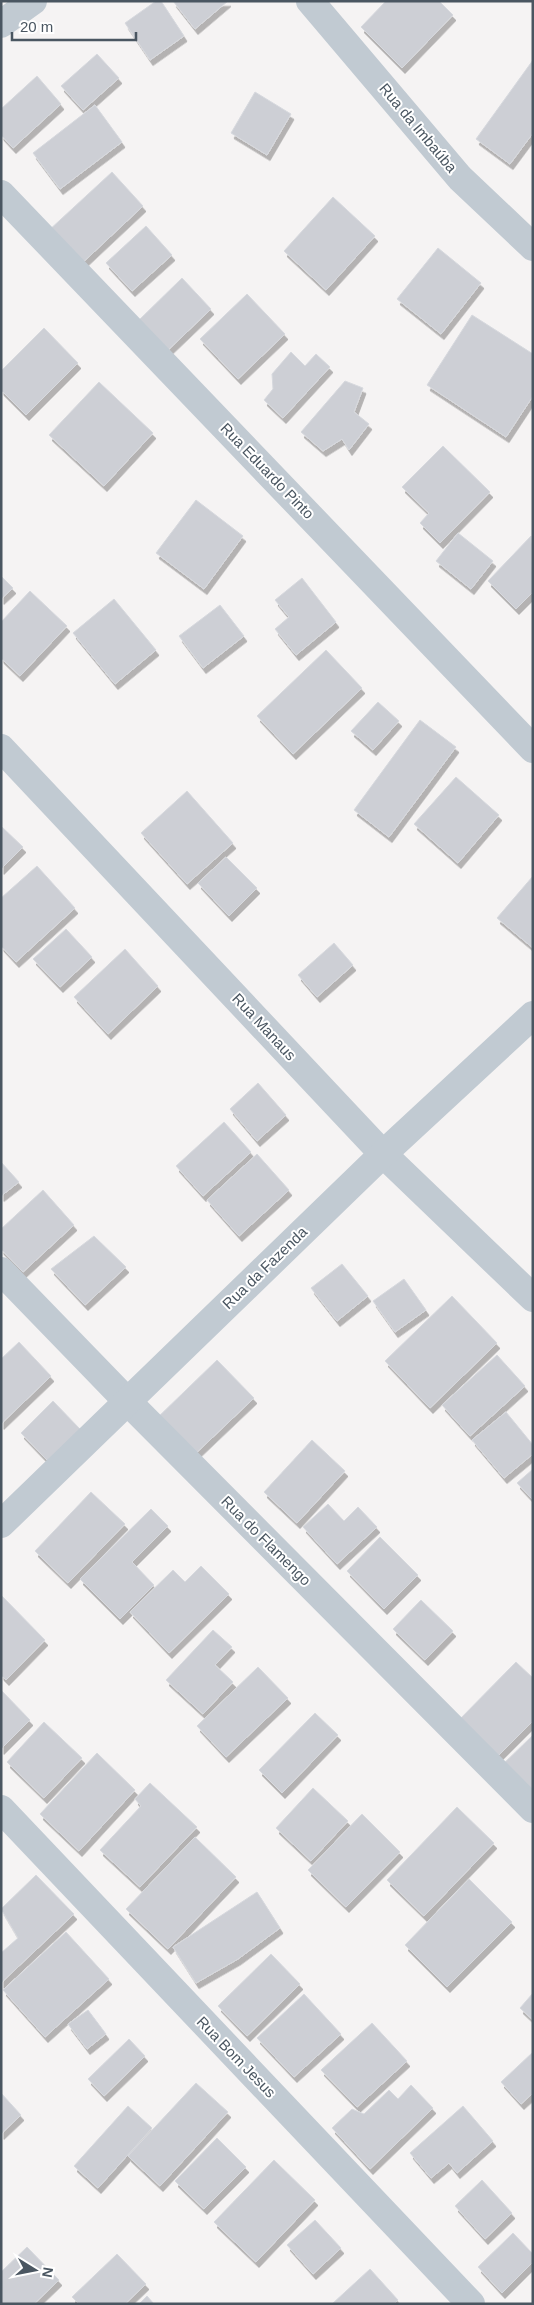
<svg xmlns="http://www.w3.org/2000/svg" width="534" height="2305" font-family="Helvetica,sans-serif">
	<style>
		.building { fill: #cdcfd5; stroke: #d7d9de; filter: url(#shadow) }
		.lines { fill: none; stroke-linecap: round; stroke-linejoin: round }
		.minor { stroke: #c1cad2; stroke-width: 28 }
		.labels { text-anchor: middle; stroke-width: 4; stroke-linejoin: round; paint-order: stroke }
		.street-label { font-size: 15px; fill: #4a5661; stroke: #fff }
	</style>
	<defs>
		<filter id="shadow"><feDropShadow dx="3" dy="5.5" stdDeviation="0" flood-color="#0004"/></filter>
	</defs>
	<rect width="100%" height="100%" fill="#f5f3f3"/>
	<g class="building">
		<path d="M156 1H161L184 36 150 60 125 23Z"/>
		<path d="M173 1H228L195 29Z"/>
		<path d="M386 1H439L453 15 402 68 361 27Z"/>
		<path d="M97 54 119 78 83 110 61 86Z"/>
		<path d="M533 60V133L510 164 476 139Z"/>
		<path d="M37 76 61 104 13 148 1 135V109Z"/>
		<path d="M255 92 291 114 267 155 231 133Z"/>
		<path d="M95 105 122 142 60 189 33 153Z"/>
		<path d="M112 172 143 206 78 267 47 232Z"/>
		<path d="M333 197 375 236 326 290 284 251Z"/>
		<path d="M146 226 172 255 132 291 106 263Z"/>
		<path d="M438 248 481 283 441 334 397 299Z"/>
		<path d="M182 278 211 309 165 353 137 322Z"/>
		<path d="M247 294 285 334 238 379 200 339Z"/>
		<path d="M472 315 533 354V396L506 437 427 385Z"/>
		<path d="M44 328 78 363 26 415 1 390V371Z"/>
		<path d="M291 352 305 366 316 354 330 367 283 418 264 400 273 389 272 374Z"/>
		<path d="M345 381 363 388 354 412 369 424 349 450 342 439 323 451 301 432Z"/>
		<path d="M99 382 153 433 104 486 49 435Z"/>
		<path d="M443 446 490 492 440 543 420 523 429 513 402 487Z"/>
		<path d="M196 500 243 536 204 589 156 553Z"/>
		<path d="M458 533 493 561 471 589 436 561Z"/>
		<path d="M531 536 533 592 516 609 488 581Z"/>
		<path d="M1 576 13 588 1 599Z"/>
		<path d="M302 578 336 622 296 655 275 629 289 617 275 600Z"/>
		<path d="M30 591 67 626 20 676 1 658V622Z"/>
		<path d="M114 599 156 650 115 684 73 633Z"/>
		<path d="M220 605 244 636 203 668 179 636Z"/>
		<path d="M326 650 362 688 293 754 257 716Z"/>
		<path d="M378 702 399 721 373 750 351 731Z"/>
		<path d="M420 720 456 747 389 837 354 810Z"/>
		<path d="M456 777 499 815 458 863 414 824Z"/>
		<path d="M187 791 233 843 187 884 141 833Z"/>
		<path d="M1 826 23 847 1 869Z"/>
		<path d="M226 857 257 888 229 916 198 883Z"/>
		<path d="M37 866 75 908 16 962 1 946V898Z"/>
		<path d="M533 876V948L497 918Z"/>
		<path d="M66 929 92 957 60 987 33 959Z"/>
		<path d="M334 943 353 965 317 997 298 975Z"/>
		<path d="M125 949 158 986 108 1034 74 997Z"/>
		<path d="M258 1083 286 1115 257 1141 230 1109Z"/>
		<path d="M224 1122 251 1152 203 1196 176 1166Z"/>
		<path d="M257 1154 289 1190 239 1236 207 1200Z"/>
		<path d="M1 1162 19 1182 1 1196Z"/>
		<path d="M43 1190 74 1225 23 1272 1 1249V1229Z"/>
		<path d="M94 1236 126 1267 85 1305 51 1269Z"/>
		<path d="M342 1264 368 1296 337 1321 311 1288Z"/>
		<path d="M404 1279 426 1310 395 1332 373 1301Z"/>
		<path d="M452 1296 497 1343 430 1408 385 1361Z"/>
		<path d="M19 1342 51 1376 1 1424V1359Z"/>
		<path d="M497 1355 525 1386 470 1436 442 1405Z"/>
		<path d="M217 1360 254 1398 192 1457 155 1420Z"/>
		<path d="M53 1401 80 1429 48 1461 21 1433Z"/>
		<path d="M506 1412 533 1445V1454L504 1478 472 1440Z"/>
		<path d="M312 1440 345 1471 297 1523 264 1492Z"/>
		<path d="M533 1469V1500L517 1483Z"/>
		<path d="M91 1492 125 1524 68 1583 35 1551Z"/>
		<path d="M328 1504 344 1521 358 1507 377 1527 337 1564 303 1527Z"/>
		<path d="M151 1509 168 1526 132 1562 154 1585 120 1619 80 1579Z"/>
		<path d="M380 1537 418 1575 384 1609 347 1571Z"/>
		<path d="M201 1566 229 1594 169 1653 130 1612 173 1570 185 1582Z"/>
		<path d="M1 1595 45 1640 6 1680 1 1675Z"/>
		<path d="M421 1600 453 1631 425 1660 393 1629Z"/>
		<path d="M213 1630 232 1647 215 1665 233 1682 203 1714 166 1680Z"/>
		<path d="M516 1662 533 1678V1721L493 1761 455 1724Z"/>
		<path d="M258 1667 288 1698 226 1757 197 1726Z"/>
		<path d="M1 1690 30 1720 1 1749Z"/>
		<path d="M315 1713 338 1735 282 1793 259 1770Z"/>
		<path d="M44 1722 82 1758 44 1798 7 1762Z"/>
		<path d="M533 1735V1804L498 1769Z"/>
		<path d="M97 1753 135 1790 79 1851 40 1814Z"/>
		<path d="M150 1783 197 1827 140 1887 100 1850 141 1806 135 1799Z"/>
		<path d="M313 1788 348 1821 311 1861 276 1828Z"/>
		<path d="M457 1807 494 1843 424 1916 387 1880Z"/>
		<path d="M362 1814 400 1852 346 1907 308 1870Z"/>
		<path d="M195 1837 236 1877 168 1949 126 1909Z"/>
		<path d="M36 1875 74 1914 1 1983V1953L18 1938 1 1909Z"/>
		<path d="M469 1879 512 1922 447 1987 405 1945Z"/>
		<path d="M257 1892 280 1928 238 1959 196 1983 173 1947Z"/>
		<path d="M66 1932 109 1979 45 2037 3 1990Z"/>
		<path d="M271 1954 300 1984 247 2036 218 2006Z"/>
		<path d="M533 1993V2020L520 2008Z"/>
		<path d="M304 1994 341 2034 294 2077 257 2038Z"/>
		<path d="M88 2010 106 2034 87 2049 68 2024Z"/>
		<path d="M372 2023 407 2061 357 2107 321 2070Z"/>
		<path d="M129 2039 145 2056 104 2096 88 2079Z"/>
		<path d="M533 2052V2093L521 2104 501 2082Z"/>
		<path d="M196 2083 228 2112 160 2186 128 2156Z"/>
		<path d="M411 2085 433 2108 370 2169 332 2128 352 2109 364 2114 389 2090 398 2099Z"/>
		<path d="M1 2093 21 2115 1 2134Z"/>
		<path d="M128 2106 152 2128 98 2188 74 2166Z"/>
		<path d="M463 2106 493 2141 457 2173 449 2163 431 2178 410 2153Z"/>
		<path d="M217 2138 246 2167 204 2209 175 2181Z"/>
		<path d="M274 2160 315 2200 256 2262 214 2222Z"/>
		<path d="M482 2180 512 2213 485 2239 455 2206Z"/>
		<path d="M315 2220 341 2248 313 2274 287 2245Z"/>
		<path d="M513 2233 533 2254V2262L502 2293 478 2267Z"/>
		<path d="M27 2247 59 2280 34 2304H1V2272Z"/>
		<path d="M117 2254 146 2284 125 2304H79L72 2297Z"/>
		<path d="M370 2269 398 2300 394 2304H332Z"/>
		<path d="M147 2296 154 2304H139Z"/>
	</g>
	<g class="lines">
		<g class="minor">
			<path d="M310 1 460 178 533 247"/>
			<path d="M1 24 33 1"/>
			<path d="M1 194 533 749"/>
			<path d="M1 748 383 1154 533 1298"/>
			<path d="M1 1271 127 1401 533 1809"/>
			<path d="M1 1524 383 1154 533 1015"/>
			<path d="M1 1809 471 2304"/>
		</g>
	</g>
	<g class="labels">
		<g class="street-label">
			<text transform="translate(418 128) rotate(50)" y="5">Rua da Imbaúba</text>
			<text transform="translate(267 471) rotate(46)" y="5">Rua Eduardo Pinto</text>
			<text transform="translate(264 1027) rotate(47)" y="5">Rua Manaus</text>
			<text transform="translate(265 1268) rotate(-44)" y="5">Rua da Fazenda</text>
			<text transform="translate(266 1541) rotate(45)" y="5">Rua do Flamengo</text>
			<text transform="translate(236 2057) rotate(46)" y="5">Rua Bom Jesus</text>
		</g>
	</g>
	<rect width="534" height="2305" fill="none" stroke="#4a5661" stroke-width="5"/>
	<g transform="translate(35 2270) rotate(100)" stroke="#ffffff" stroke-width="4" paint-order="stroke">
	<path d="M0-4L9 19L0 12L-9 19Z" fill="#4a5661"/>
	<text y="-8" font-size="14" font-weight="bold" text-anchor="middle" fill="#4a5661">N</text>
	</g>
	<path d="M12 32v8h124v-8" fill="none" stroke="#4a5661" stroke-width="2.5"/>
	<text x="20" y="32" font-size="15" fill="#4a5661" stroke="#ffffff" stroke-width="4" paint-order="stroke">20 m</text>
</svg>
